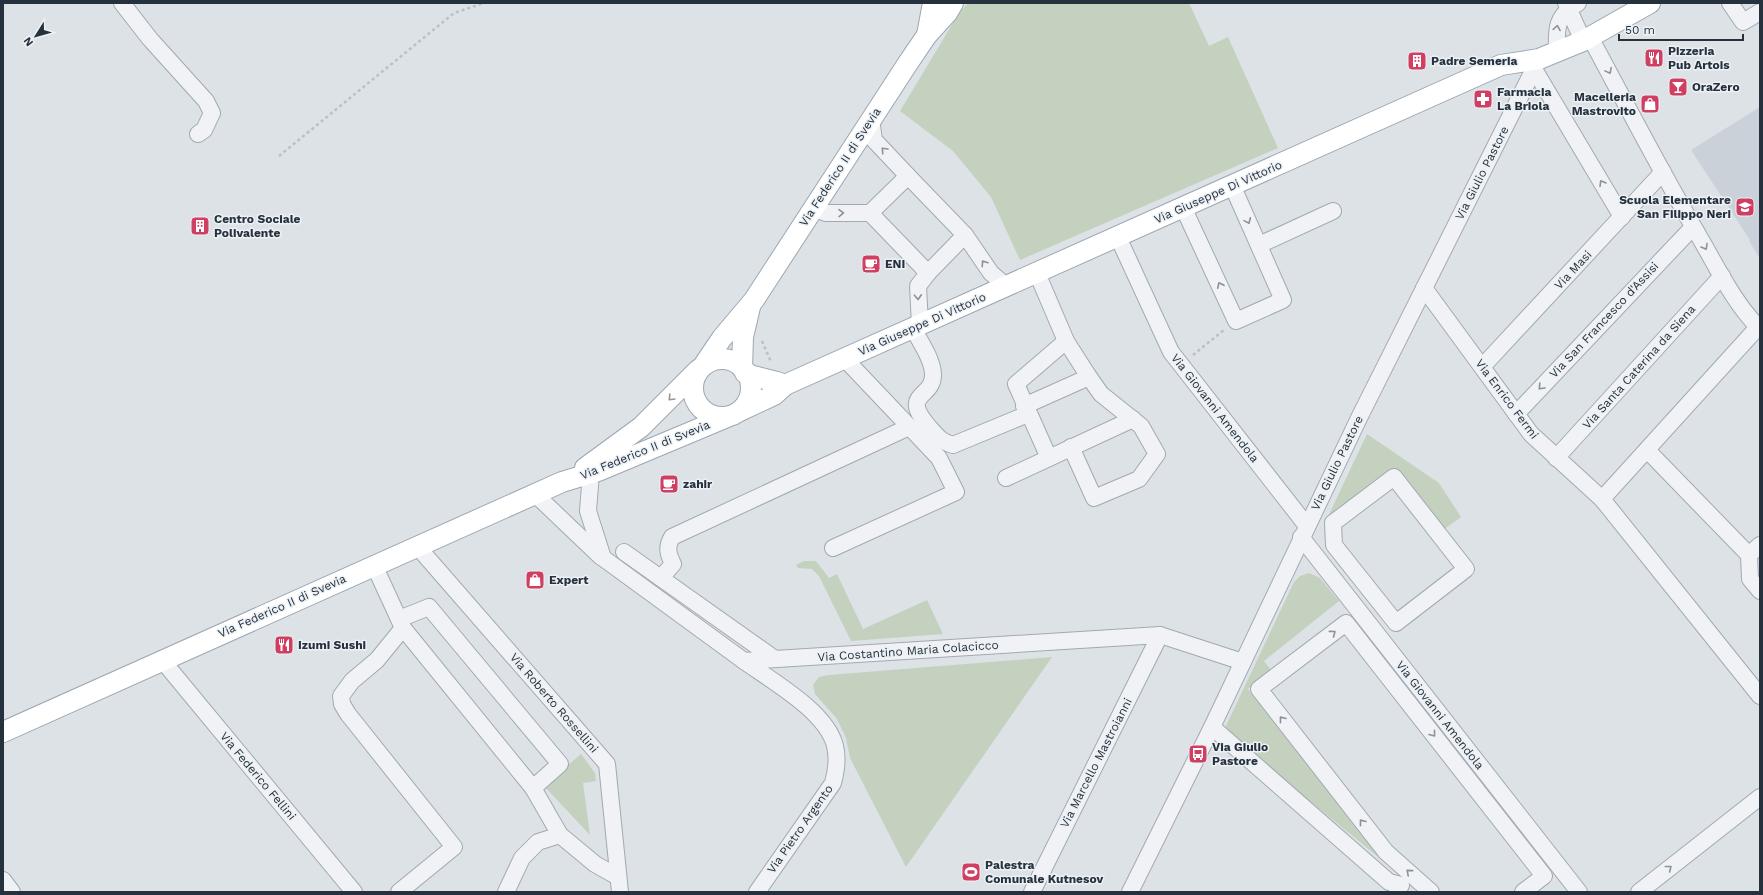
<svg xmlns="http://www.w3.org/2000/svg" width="1763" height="895" font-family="'Work Sans',sans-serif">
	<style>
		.built { fill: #cbd1d9 }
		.green { fill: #c4d1be }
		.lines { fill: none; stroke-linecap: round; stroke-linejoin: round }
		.minor-casing { stroke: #a2a9b1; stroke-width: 18 }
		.major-casing { stroke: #9ca7b3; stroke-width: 22 }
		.path { stroke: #bbc0c5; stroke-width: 2.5; stroke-dasharray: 3 3; stroke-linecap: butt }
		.minor { stroke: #f0f2f5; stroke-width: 16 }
		.major { stroke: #fff; stroke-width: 20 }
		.oneway { stroke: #8b929a }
		.oneway2 { stroke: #92989e }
		.labels { text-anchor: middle; stroke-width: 3; stroke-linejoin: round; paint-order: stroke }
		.poi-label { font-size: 12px; font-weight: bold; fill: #26313e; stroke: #ecf1f5; text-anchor: start }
		.street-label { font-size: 12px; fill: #26313e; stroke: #ecf1f5 }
	</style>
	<rect width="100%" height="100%" fill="#dde2e7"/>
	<path class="built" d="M1760 107V259L1749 241 1750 240 1691 150Z"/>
	<g class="green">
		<path d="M968 3H1189L1209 46 1228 37 1278 148 1020 260 991 197 953 151 900 111 959 13Z"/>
		<path d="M1367 434 1439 483 1461 517 1443 530 1393 468 1325 523Z"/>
		<path d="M804 561H816L829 578 837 574 863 629 927 600 943 634 851 641 819 576 812 569 798 568 796 565Z"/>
		<path d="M1309 573 1320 578 1339 601 1264 661 1271 670 1248 689 1383 861 1224 730 1294 582 1300 576Z"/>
		<path d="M1052 657 906 867 850 758 846 738 837 719 815 694 813 685 819 677 829 675Z"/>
		<path d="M581 754 595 773 596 781 583 783 590 835 544 786Z"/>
	</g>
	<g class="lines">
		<g class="minor-casing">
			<g id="minor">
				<path d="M122 3 150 39 206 101 212 113 204 130 198 134"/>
				<path d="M1566 3 1583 41"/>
				<path d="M1730 3 1743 22 1760 12"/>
				<path d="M1590 37C1626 104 1661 172 1700 238 1718 269 1734 303 1760 329"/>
				<path d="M1557 52C1556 28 1556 16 1578 3"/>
				<path d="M1534 69 1622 217"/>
				<path d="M871 119 874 140 908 176"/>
				<path d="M1183 207 1236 321 1283 300 1232 185"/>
				<path d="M813 208 826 213H870L908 176 965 235 928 273 870 213"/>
				<path d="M965 235 991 273 1006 286"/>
				<path d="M1118 237 1171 352 1307 526"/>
				<path d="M1259 245 1333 211"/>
				<path d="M1037 273 1066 341 1089 377 1101 394 1141 426 1157 454 1139 479 1094 498 1071 447"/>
				<path d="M1424 288 1531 434 1602 499 1760 696"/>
				<path d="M920 325 918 286 928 273"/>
				<path d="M913 328C920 342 932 358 933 374 934 399 899 392 929 427 938 437 940 441 953 445L1028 414"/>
				<path d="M1482 367 1663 172"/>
				<path d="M1024 406 1089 377"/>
				<path d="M1516 414 1693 227"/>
				<path d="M1647 450 1749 555 1750 579 1760 591"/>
				<path d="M1049 458 1016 384 1066 341"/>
				<path d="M1556 458 1722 276"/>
				<path d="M591 473 588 511 603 558 744 661 1160 635 1243 662"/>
				<path d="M1394 477 1466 569 1396 623 1334 545 1333 523Z"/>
				<path d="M1006 478 1133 419"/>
				<path d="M535 494 601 557"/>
				<path d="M1602 499 1758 327"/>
				<path d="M1301 537 1579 892"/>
				<path d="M417 546 607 764 620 892"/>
				<path d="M833 548 956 492 939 458 845 359"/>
				<path d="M624 552 775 659"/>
				<path d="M1749 555 1760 545"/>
				<path d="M374 565 403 628 533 788 560 835 595 864 618 877"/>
				<path d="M661 578 673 564C668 554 666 547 672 537L909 427"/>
				<path d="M399 619 429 607 560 764 533 788"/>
				<path d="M162 660 354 892"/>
				<path d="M744 661C772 681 827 712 835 746 838 758 836 772 833 783L757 892"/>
				<path d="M1212 727 1389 882 1401 885 1397 892"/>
				<path d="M3 880 12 892"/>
				<path d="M399 892 454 847 348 714 342 704 341 696 352 681 377 660 403 628"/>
				<path d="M506 892 522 858 538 842 560 835"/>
				<path d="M1032 892 1160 635"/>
				<path d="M1130 892 1212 727 1359 418 1539 59"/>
				<path d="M1431 892 1386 852 1259 689 1346 623 1544 876 1523 892"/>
				<path d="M1639 892 1760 797"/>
			</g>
		</g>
		<g class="major-casing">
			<g id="major">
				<path d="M927 35 933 3"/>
				<circle cx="722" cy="388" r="29"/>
				<path d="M705 363 722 338 754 300 908 63 927 35 947 13 953 3"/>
				<path d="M742 368 743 337 750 307"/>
				<path d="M745 373C758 379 773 379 785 385"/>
				<path d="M742 410 774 395 785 385 1501 65 1539 59 1583 41 1650 3"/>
				<path d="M585 468 641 427 698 370"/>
				<path d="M3 732 562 482 598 471 727 417"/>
			</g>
		</g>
		<g class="path">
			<path d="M279 156 454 13 484 3"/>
			<path d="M762 341 771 362"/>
			<path d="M1193 355 1224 330"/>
		</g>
		<use href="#minor" class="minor"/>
		<use href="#major" class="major"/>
	</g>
	<defs><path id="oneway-chevron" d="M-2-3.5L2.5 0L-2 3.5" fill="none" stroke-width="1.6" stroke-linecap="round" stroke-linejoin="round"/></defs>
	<g class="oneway">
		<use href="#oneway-chevron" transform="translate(1557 28) rotate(-81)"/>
		<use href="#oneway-chevron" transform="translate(1609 71) rotate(62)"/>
		<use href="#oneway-chevron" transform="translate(884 150) rotate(-133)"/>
		<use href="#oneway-chevron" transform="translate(1602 183) rotate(-121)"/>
		<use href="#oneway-chevron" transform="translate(841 213) rotate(-1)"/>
		<use href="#oneway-chevron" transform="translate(1248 221) rotate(66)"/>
		<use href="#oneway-chevron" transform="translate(1705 247) rotate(60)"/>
		<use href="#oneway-chevron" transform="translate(984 263) rotate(-124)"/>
		<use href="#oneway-chevron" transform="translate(1220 285) rotate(-115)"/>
		<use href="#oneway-chevron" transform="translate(918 297) rotate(87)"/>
		<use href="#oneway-chevron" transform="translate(1541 387) rotate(133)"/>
		<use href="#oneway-chevron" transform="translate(1333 633) rotate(-37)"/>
		<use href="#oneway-chevron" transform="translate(1282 719) rotate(-128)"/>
		<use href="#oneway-chevron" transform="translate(1433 734) rotate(52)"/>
		<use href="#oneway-chevron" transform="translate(1362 822) rotate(-128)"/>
		<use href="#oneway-chevron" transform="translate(1669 868) rotate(-38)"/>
		<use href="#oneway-chevron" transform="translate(1409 872) rotate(-139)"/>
	</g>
	<use class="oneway2" href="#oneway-chevron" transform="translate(671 398) rotate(134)"/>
	<defs>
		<g id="restaurant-square" transform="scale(1)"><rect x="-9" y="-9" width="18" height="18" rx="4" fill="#d03e61" stroke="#ecf1f5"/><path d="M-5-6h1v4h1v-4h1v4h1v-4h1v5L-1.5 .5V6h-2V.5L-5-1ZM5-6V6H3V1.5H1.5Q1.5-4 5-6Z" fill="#fff"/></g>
		<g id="building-square" transform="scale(1)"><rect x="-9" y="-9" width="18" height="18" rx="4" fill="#d03e61" stroke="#ecf1f5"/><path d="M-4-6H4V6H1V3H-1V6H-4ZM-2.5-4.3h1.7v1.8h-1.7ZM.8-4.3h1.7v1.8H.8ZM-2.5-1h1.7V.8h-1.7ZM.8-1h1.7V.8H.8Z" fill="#fff"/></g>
		<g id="bar-square" transform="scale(1)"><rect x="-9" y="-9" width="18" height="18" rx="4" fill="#d03e61" stroke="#ecf1f5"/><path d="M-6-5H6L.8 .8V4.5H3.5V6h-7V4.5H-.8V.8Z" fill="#fff"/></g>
		<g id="pharmacy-square" transform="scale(1)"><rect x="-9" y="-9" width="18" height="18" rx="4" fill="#d03e61" stroke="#ecf1f5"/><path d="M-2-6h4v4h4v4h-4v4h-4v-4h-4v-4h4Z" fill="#fff"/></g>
		<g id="shop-square" transform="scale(1)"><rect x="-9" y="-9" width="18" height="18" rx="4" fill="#d03e61" stroke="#ecf1f5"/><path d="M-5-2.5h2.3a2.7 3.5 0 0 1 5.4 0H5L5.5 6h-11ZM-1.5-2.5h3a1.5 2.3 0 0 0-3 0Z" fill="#fff"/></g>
		<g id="school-square" transform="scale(1)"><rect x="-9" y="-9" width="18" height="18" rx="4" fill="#d03e61" stroke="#ecf1f5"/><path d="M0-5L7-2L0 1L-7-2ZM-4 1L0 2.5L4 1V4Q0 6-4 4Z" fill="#fff"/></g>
		<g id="cafe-square" transform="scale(1)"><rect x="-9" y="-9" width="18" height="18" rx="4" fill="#d03e61" stroke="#ecf1f5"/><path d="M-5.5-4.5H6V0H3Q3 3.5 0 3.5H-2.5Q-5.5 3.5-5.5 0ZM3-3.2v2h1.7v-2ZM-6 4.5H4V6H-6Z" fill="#fff"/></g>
		<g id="bus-square" transform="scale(1)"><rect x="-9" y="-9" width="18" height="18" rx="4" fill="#d03e61" stroke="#ecf1f5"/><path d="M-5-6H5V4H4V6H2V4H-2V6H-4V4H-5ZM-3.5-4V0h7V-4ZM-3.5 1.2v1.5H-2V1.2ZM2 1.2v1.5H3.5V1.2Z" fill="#fff"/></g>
		<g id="stadium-square" transform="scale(1)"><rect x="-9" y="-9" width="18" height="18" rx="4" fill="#d03e61" stroke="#ecf1f5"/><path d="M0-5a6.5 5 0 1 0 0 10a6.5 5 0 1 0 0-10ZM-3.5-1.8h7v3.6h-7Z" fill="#fff"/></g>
	</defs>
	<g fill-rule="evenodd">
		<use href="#restaurant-square" x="1654" y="58"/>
		<use href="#building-square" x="1417" y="61"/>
		<use href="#bar-square" x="1678" y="87"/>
		<use href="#pharmacy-square" x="1483" y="99"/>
		<use href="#shop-square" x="1650" y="104"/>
		<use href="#school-square" x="1745" y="207"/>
		<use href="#building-square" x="200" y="226"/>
		<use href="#cafe-square" x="871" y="264"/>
		<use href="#cafe-square" x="669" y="484"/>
		<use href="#shop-square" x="535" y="580"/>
		<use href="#restaurant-square" x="284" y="645"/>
		<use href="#bus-square" x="1198" y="754"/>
		<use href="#stadium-square" x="971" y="872"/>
	</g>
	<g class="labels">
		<g class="poi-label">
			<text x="1668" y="55">Pizzeria<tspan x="1668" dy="14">Pub Artois</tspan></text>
			<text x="1431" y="65">Padre Semeria</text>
			<text x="1692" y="91">OraZero</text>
			<text x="1497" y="96">Farmacia<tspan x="1497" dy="14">La Briola</tspan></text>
			<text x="1636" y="101" text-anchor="end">Macelleria<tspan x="1636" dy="14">Mastrovito</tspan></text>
			<text x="1731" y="204" text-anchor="end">Scuola Elementare<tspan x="1731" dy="14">San Filippo Neri</tspan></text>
			<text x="214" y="223">Centro Sociale<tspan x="214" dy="14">Polivalente</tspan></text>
			<text x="885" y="268">ENI</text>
			<text x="683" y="488">zahir</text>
			<text x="549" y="584">Expert</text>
			<text x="298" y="649">Izumi Sushi</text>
			<text x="1212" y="751">Via Giulio<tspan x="1212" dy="14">Pastore</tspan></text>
			<text x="985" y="869">Palestra<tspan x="985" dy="14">Comunale Kutnesov</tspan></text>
		</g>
		<g class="street-label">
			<text transform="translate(840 167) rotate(-57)" y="4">Via Federico II di Svevia</text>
			<text transform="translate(1482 173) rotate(-63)" y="4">Via Giulio Pastore</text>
			<text transform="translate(1218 192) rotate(-24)" y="4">Via Giuseppe Di Vittorio</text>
			<text transform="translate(1573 270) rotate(-47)" y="4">Via Masi</text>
			<text transform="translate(1604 320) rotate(-47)" y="4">Via San Francesco d'Assisi</text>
			<text transform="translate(922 324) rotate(-24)" y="4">Via Giuseppe Di Vittorio</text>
			<text transform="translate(1639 367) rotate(-48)" y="4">Via Santa Caterina da Siena</text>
			<text transform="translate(1507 399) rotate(53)" y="4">Via Enrico Fermi</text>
			<text transform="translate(1215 408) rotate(52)" y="4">Via Giovanni Amendola</text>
			<text transform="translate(645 450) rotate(-22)" y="4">Via Federico II di Svevia</text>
			<text transform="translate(1337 463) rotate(-64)" y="4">Via Giulio Pastore</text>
			<text transform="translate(282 606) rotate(-24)" y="4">Via Federico II di Svevia</text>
			<text transform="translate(908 651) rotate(-4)" y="4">Via Costantino Maria Colacicco</text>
			<text transform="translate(554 703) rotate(49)" y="4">Via Roberto Rossellini</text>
			<text transform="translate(1440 715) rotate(52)" y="4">Via Giovanni Amendola</text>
			<text transform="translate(1096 763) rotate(-63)" y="4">Via Marcello Mastroianni</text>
			<text transform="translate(258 776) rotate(50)" y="4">Via Federico Fellini</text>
			<text transform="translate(800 829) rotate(-55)" y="4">Via Pietro Argento</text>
		</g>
	</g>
	<rect width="1763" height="895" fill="none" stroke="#26313e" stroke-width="8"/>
	<g transform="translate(36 36) rotate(233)" stroke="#ecf1f5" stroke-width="3" paint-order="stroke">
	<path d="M0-3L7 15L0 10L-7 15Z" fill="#26313e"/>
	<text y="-6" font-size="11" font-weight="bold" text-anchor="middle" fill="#26313e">N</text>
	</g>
	<path d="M1619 34v6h124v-6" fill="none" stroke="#26313e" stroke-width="2"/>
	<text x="1625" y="34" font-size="12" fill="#26313e" stroke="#ecf1f5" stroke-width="3" paint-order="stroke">50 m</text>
</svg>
